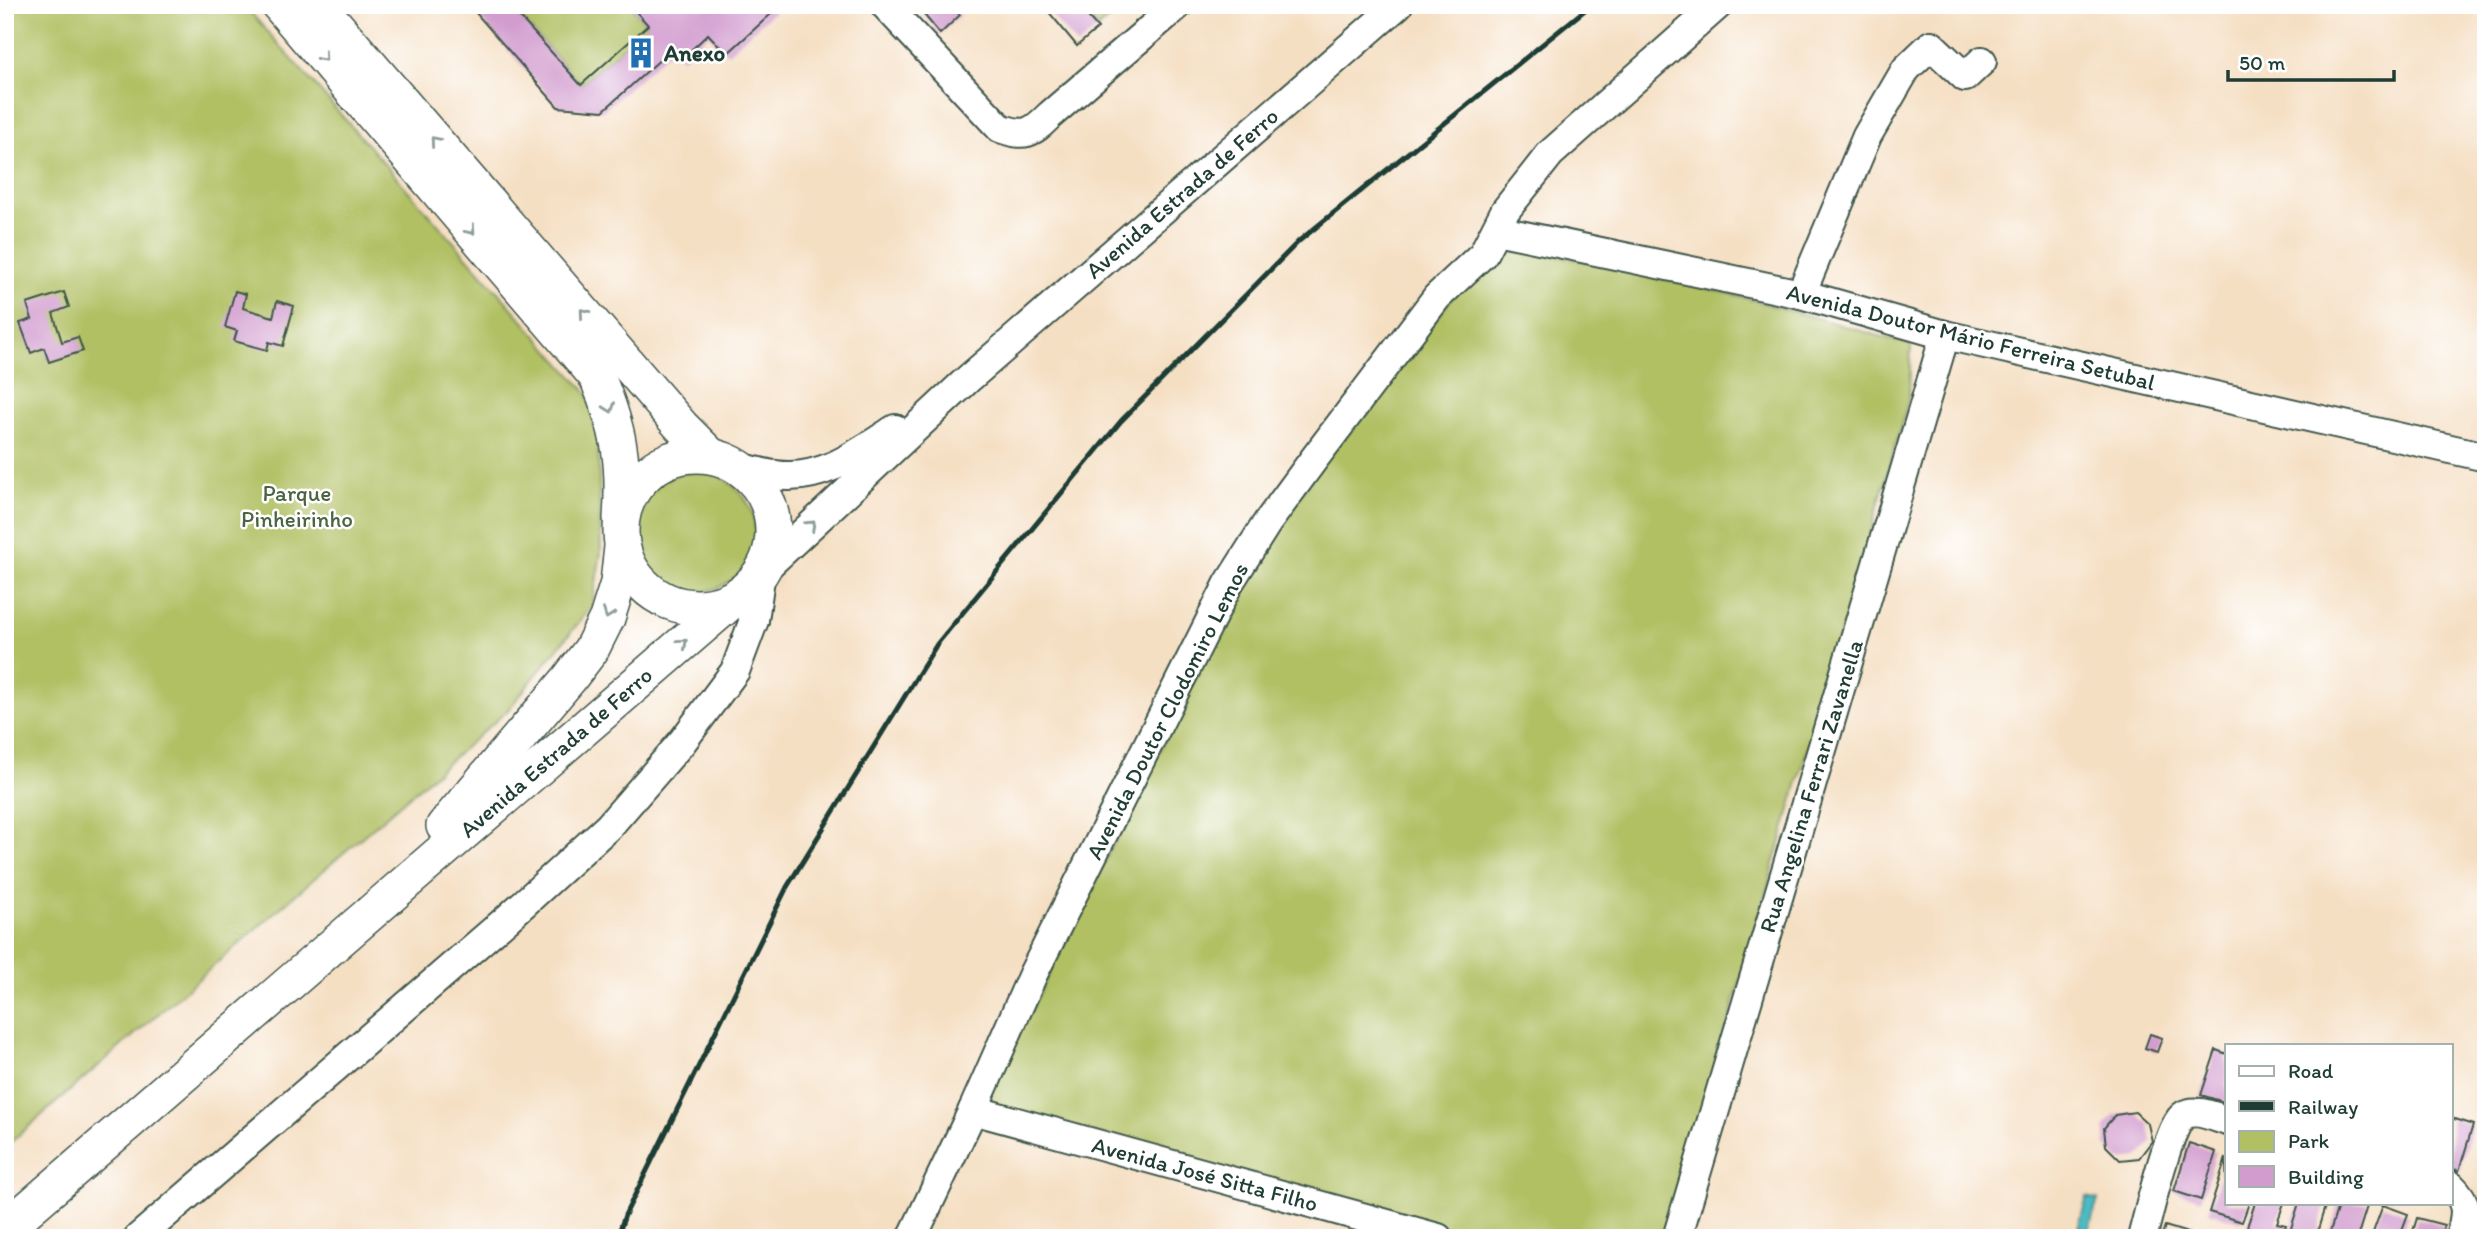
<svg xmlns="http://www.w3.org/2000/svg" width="2491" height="1243" font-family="Itim,sans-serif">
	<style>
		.green { fill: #b1c063; stroke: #687e4c; stroke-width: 2 }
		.water { fill: #4cbbc3; stroke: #367c7c; stroke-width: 2 }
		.building { fill: #d29ccf }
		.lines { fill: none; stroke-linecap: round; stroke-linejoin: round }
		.minor-casing { stroke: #3f5549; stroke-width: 32 }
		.major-casing { stroke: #3f5549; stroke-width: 38 }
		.minor { stroke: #fff; stroke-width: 28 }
		.major { stroke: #fff; stroke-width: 35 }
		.rail { stroke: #1f3d34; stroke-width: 5 }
		.oneway { stroke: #8f9e9a }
		.labels { text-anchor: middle; stroke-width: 5; stroke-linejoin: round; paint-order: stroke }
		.poi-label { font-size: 23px; font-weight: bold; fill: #1f3d34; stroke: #fff; text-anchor: start }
		.street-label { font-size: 23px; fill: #1f3d34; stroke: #fff }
		.park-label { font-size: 23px; fill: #4b6442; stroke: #fff }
	</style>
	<rect width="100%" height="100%" fill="#fff"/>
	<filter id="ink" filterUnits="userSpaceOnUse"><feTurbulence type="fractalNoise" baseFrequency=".0143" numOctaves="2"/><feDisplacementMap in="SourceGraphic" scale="14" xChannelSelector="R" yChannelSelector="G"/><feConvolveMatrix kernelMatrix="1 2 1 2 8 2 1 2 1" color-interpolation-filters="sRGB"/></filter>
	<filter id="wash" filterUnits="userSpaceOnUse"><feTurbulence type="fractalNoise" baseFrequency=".00686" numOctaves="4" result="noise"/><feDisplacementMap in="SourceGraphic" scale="28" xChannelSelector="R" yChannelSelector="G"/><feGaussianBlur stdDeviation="1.57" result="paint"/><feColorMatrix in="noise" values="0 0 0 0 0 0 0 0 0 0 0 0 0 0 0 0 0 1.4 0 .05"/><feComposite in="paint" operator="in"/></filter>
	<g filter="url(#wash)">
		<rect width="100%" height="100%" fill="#f5dfc3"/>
		<g class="green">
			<path d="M5 5H244L588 394 598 443 601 553 592 606 507 711 5 1147Z"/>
			<path d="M509 5H630L648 25 581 85Z"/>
			<path d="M1078 5H1123L1098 28Z"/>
			<path d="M1529 249 1732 294 1911 345 1909 398 1666 1238H1466L985 1103 1266 536 1463 284 1505 253Z"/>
			<circle cx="695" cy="532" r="60"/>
		</g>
		<path class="water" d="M2087 1197 2098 1200 2088 1232 2107 1238H2075Z"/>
		<g id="blocks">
			<g class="building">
				<path d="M469 5H509L581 85 648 25 630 5H781L727 54 708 34 682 59 673 48 603 111 558 107Z"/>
				<path d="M916 5H951L960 15 940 34Z"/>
				<path d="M1043 5H1078L1098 28 1077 46Z"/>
				<path d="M235 291 246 294 243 308 273 317 277 301 294 306 283 346 269 342 267 350 234 341 237 331 225 327Z"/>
				<path d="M64 292 69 307 53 313 62 342 78 337 83 351 49 362 44 348 31 353 20 323 32 319 27 304Z"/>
				<path d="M2150 1034 2162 1038 2157 1052 2145 1048Z"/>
				<path d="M2216 1050 2227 1054V1103L2201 1095Z"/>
				<path d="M2135 1112 2148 1124 2152 1141 2139 1158 2120 1160 2106 1146 2104 1128 2115 1115Z"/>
				<path d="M2451 1118 2473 1125 2459 1171 2451 1168Z"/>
				<path d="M2189 1143 2216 1152 2201 1200 2174 1191Z"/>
				<path d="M2226 1158 2227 1203H2249L2242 1222 2209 1212Z"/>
				<path d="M2255 1203H2284L2277 1223 2286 1225 2282 1238H2259L2245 1233Z"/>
				<path d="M2299 1203H2326L2317 1233 2324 1236 2323 1238H2288Z"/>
				<path d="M2339 1203H2368L2357 1238H2328Z"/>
				<path d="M2383 1205 2408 1214 2399 1238H2371Z"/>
				<path d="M2417 1218 2444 1225 2440 1238H2411Z"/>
				<path d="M2165 1226 2191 1234 2190 1238H2161Z"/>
			</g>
		</g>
	</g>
	<g filter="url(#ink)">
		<use href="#blocks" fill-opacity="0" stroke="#3f5549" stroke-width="2"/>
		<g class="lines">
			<g class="minor-casing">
				<g id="minor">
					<path d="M885 5 1000 128C1025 137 1031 134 1050 115L1178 5"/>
					<path d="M1496 230 1801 294 1945 335 2486 457"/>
					<path d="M1801 294 1867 136 1906 69 1931 45 1965 77 1982 61"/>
					<path d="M738 467C751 469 763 474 776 475 821 482 860 452 895 429"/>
					<path d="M741 593 748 600 754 620 761 572 967 380 1398 5"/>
					<path d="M973 1110 1438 1238"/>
					<path d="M2451 1186C2470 1204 2466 1214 2460 1238"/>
					<path d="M138 1238 508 918 609 826 682 742 735 671 754 620"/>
					<path d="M912 1238 973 1110 1033 974 1229 583 1267 523 1314 459 1437 297 1483 254 1505 211 1550 154 1718 5"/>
					<path d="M1677 1238 1945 335"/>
					<path d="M2142 1238C2148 1217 2169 1123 2184 1115 2196 1108 2215 1117 2227 1121"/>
				</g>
			</g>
			<g class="major-casing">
				<g id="major">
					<path d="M279 5 597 377C619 428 625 462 621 518"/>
					<path d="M318 5 681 426 711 456"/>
					<circle cx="697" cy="531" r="76"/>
					<path d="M444 826 569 679 591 650 607 618 618 583 622 547"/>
					<path d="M5 1229 741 593"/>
				</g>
			</g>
			<use href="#minor" class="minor"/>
			<use href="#major" class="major"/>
			<path class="rail" d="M617 1238 625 1215 787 887 937 644 1121 421 1299 241 1591 5"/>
		</g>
		<defs><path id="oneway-chevron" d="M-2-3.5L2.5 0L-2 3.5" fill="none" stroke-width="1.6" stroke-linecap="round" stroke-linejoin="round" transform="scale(1.75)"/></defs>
		<g class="oneway">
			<use href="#oneway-chevron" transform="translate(323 57) rotate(49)"/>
			<use href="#oneway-chevron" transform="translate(435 141) rotate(-131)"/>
			<use href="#oneway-chevron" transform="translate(471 230) rotate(49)"/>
			<use href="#oneway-chevron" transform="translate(584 313) rotate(-131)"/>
			<use href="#oneway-chevron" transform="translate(610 408) rotate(70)"/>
			<use href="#oneway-chevron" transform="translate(811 525) rotate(-43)"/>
			<use href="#oneway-chevron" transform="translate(608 614) rotate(110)"/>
			<use href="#oneway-chevron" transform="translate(683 643) rotate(-41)"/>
		</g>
	</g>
	<defs>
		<g id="building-bare" transform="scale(2.415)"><path d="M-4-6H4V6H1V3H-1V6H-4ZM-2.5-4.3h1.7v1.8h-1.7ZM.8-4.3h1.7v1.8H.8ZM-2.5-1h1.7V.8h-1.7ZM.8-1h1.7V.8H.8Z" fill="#1f6fb2" stroke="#fff" stroke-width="2.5" paint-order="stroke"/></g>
	</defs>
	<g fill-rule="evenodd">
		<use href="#building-bare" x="641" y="53"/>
	</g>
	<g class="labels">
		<g class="poi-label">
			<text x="664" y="61">Anexo</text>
		</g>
		<g class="street-label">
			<text transform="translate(1182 193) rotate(-41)" y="8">Avenida Estrada de Ferro</text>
			<text transform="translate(1971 337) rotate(14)" y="8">Avenida Doutor Mário Ferreira Setubal</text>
			<text transform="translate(1167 711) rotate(-63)" y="8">Avenida Doutor Clodomiro Lemos</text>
			<text transform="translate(556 752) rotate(-41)" y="8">Avenida Estrada de Ferro</text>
			<text transform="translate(1811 786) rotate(-73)" y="8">Rua Angelina Ferrari Zavanella</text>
			<text transform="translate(1205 1174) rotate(15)" y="8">Avenida José Sitta Filho</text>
		</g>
		<g class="park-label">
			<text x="297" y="501">Parque<tspan x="297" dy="26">Pinheirinho</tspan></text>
		</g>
	</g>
	<rect width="2491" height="1243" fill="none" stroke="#fff" stroke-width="28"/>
	<rect x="2225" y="1044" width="228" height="161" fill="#ffffff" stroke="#a5b1ae" stroke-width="2"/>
	<rect x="2239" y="1066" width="35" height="10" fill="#ffffff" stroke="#a5b1ae" stroke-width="2"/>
	<text x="2288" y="1078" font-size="21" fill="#1f3d34">Road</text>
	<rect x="2239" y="1101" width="35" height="10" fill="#1f3d34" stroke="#a5b1ae" stroke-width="2"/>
	<text x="2288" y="1114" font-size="21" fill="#1f3d34">Railway</text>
	<rect x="2239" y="1131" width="35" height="21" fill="#b1c063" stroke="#a5b1ae" stroke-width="2"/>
	<text x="2288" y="1148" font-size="21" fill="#1f3d34">Park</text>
	<rect x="2239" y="1166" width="35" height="21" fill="#d29ccf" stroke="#a5b1ae" stroke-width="2"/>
	<text x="2288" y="1184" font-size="21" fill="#1f3d34">Building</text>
	<path d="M2228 70v10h166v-10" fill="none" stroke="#1f3d34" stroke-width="3.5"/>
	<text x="2239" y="70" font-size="21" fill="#1f3d34" stroke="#ffffff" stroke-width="5" paint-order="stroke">50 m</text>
</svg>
